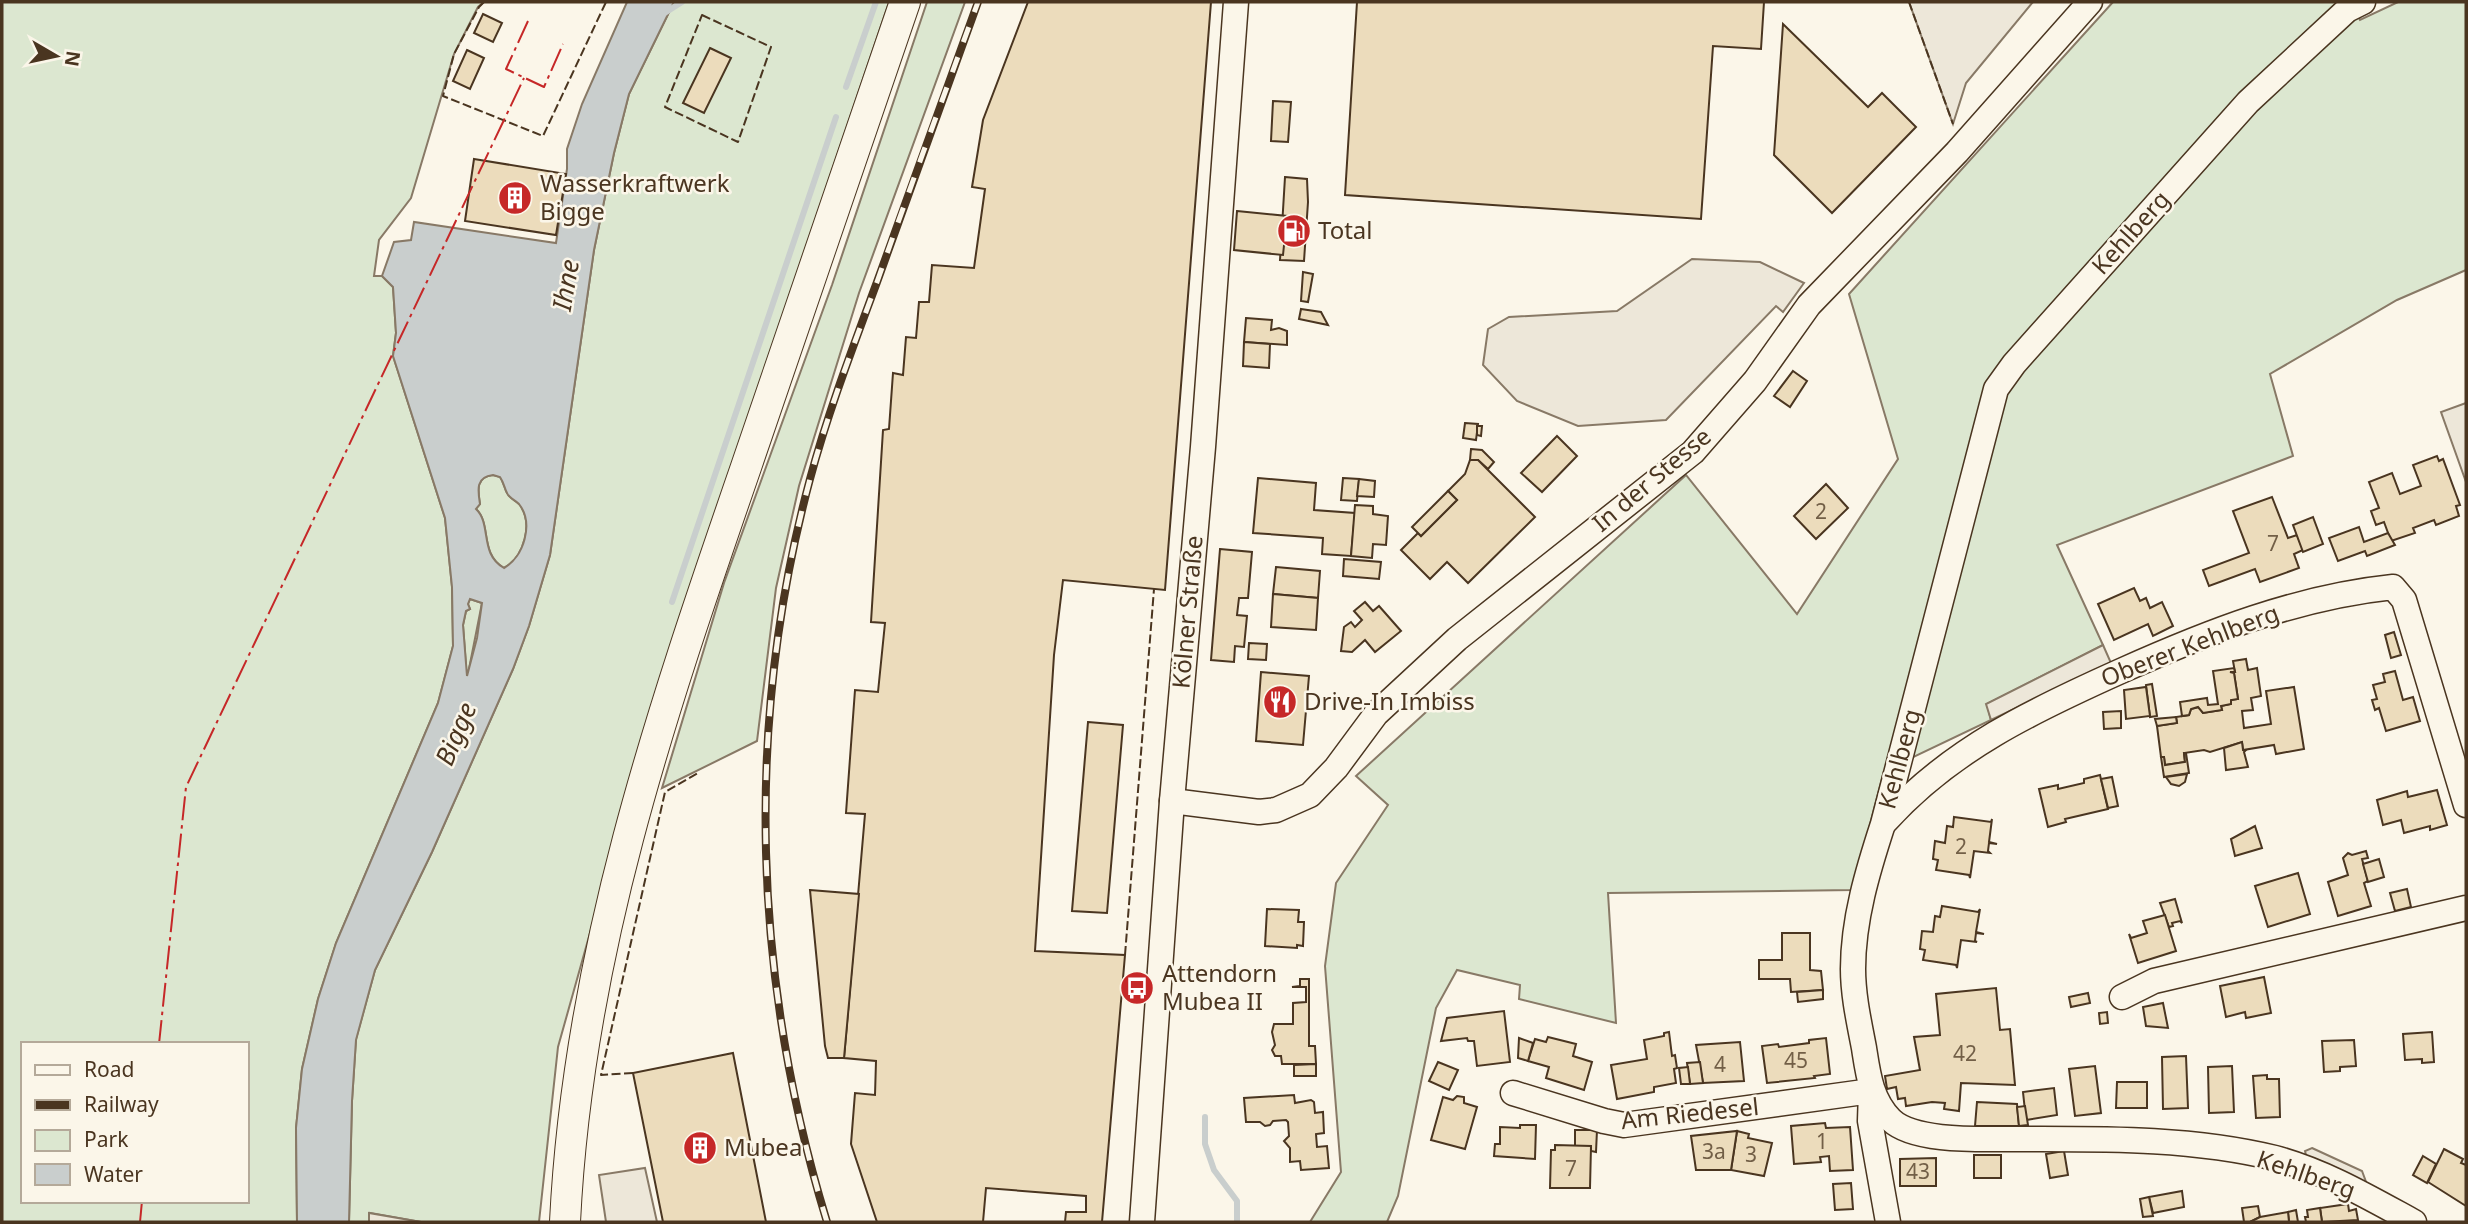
<svg xmlns="http://www.w3.org/2000/svg" width="2468" height="1224" font-family="'Noto Sans',sans-serif">
	<style>
		.green { fill: #dce7d0; stroke: #887966; stroke-width: 2; fill-rule: evenodd }
		.parking { fill: #ede7d9; stroke: #887966; stroke-width: 2 }
		.water { fill: #c9cecd; stroke: #887966; stroke-width: 2; fill-rule: evenodd }
		.lines { fill: none; stroke-linecap: round; stroke-linejoin: round }
		.stream { stroke: #c9cecd; stroke-width: 6 }
		.building { fill: #ecdcbc; stroke: #4a3520; stroke-width: 2 }
		.minor-casing { stroke: #4a3520; stroke-width: 27 }
		.major-casing { stroke: #4a3520; stroke-width: 32 }
		.minor { stroke: #fbf6e9; stroke-width: 24 }
		.major { stroke: #fbf6e9; stroke-width: 30 }
		.rail-casing { stroke: #4a3520; stroke-width: 8 }
		.rail { stroke: #fbf6e9; stroke-width: 5; stroke-dasharray: 16; stroke-linecap: butt }
		.fence { stroke: #4a3520; stroke-width: 2; stroke-dasharray: 9 3.5; stroke-linecap: butt }
		.power { stroke: #c62828; stroke-width: 2; stroke-dasharray: 24 5 3.5 5; stroke-linecap: butt }
		.labels { text-anchor: middle; stroke-width: 5; stroke-linejoin: round; paint-order: stroke }
		.number-label { font-size: 21px; fill: #725f47 }
		.poi-label { font-size: 24px; fill: #4a3520; stroke: #fbf6e9; text-anchor: start }
		.street-label { font-size: 24px; fill: #4a3520; stroke: #fbf6e9 }
		.water-label { font-size: 26px; font-style: italic; fill: #4a3520; stroke: #fbf6e9 }
	</style>
	<rect width="100%" height="100%" fill="#fbf6e9"/>
	<g class="green">
		<path d="M2 2H484L478 7 454 54 411 198 379 240 374 276H382L393 287 396 333 393 356 445 518 452 587 453 646 438 703 336 943 318 999 302 1069 296 1128 297 1222H2ZM23 1044H247V1201H23Z"/>
		<path d="M674 2H889L666 662 558 1047 539 1222H421L370 1213 369 1222H349L352 1101 356 1039 375 970 432 852 513 669 529 626 550 555 594 250 614 153 629 94Z"/>
		<path d="M927 2H965L859 293 799 486 776 588 757 741 662 788 724 583 832 285Z"/>
		<path d="M2113 2H2352L2360 20 2398 2H2466V270L2397 300 2270 374 2293 456 2057 545 2103 645 1987 704 1991 720 1884 771 1853 890 1608 893 1616 1023 1519 999 1520 985 1457 970 1436 1008 1398 1196 1387 1222H1310L1341 1172 1325 966 1336 883 1388 805 1356 776 1686 475 1797 614 1898 459 1849 294Z"/>
		<path d="M493 475 500 477C504 483 504 487 507 493 509 498 515 500 519 504 534 523 524 557 504 568 479 553 492 524 476 509L480 504C478 491 475 477 493 475Z"/>
		<path d="M470 599 482 603 467 679 463 625 466 611 470 609 468 604Z"/>
	</g>
	<g class="parking">
		<path d="M1909 2H2033L1966 83 1953 124Z"/>
		<path d="M1692 259 1760 262 1804 283 1783 312 1776 306 1666 420 1578 426 1517 401 1483 365 1488 329 1509 317 1617 311Z"/>
		<path d="M2466 403V482L2441 412Z"/>
		<path d="M2103 645 2111 663 1991 720 1986 704Z"/>
		<path d="M2312 1148 2362 1171 2369 1190 2308 1163 2305 1151Z"/>
		<path d="M645 1168 657 1222H606L599 1175Z"/>
		<path d="M369 1213 421 1222H369Z"/>
	</g>
	<path class="water" d="M627 2H674L629 94 614 153 594 250 550 555 529 626 513 669 432 852 375 970 356 1040 352 1101 349 1222H297L296 1128 302 1069 318 999 336 943 438 703 453 646 452 587 445 518 393 356 396 333 393 287 382 276 394 242 411 240 414 222 556 243 567 169V149L582 104ZM493 475 500 477C504 483 504 487 507 493 509 498 515 500 519 504 534 523 524 557 504 568 479 554 492 524 476 509L480 504C478 491 475 477 493 475ZM470 599 482 603 477 638 467 676 463 625 466 611 470 609 468 604Z"/>
	<g class="lines">
		<g class="stream">
			<path d="M663 14 682 2"/>
			<path d="M846 87 876 2"/>
			<path d="M672 602 836 117"/>
			<path d="M1205 1117V1144L1214 1170 1237 1201V1222"/>
		</g>
	</g>
	<g class="building">
		<path d="M1028 2H1211L1165 590 1063 580 1054 655 1035 951 1125 955 1102 1222H1065L1066 1212H1086V1196L986 1188 983 1222H877L851 1144 855 1093 875 1095 876 1061 844 1058 865 814 846 813 855 690 878 692 885 623 871 622 883 430 889 429 893 373 903 375 906 337 916 338 919 302H929L932 265 974 268 985 189 972 187 983 120Z"/>
		<path d="M1357 2H1764L1761 49 1713 46 1701 219 1345 195Z"/>
		<path d="M483 14 502 23 493 42 474 33Z"/>
		<path d="M1783 24 1868 107 1882 93 1916 127 1832 213 1774 155Z"/>
		<path d="M710 48 731 58 704 113 683 103Z"/>
		<path d="M467 50 484 58 470 89 453 81Z"/>
		<path d="M1273 101 1291 102 1288 142 1271 141Z"/>
		<path d="M474 159 566 174 556 235 465 221Z"/>
		<path d="M1285 177 1307 179 1308 202 1304 261 1280 260Z"/>
		<path d="M1237 211 1287 216 1283 255 1234 250Z"/>
		<path d="M1303 272 1313 274 1308 302 1301 301Z"/>
		<path d="M1301 309 1321 312 1328 325 1299 319Z"/>
		<path d="M1246 318 1272 320 1271 330 1279 328 1287 331V345L1244 342Z"/>
		<path d="M1244 342 1270 344 1269 368 1243 366Z"/>
		<path d="M1793 371 1807 381 1790 407 1774 396Z"/>
		<path d="M1465 423 1478 424 1476 440 1463 438Z"/>
		<path d="M1477 426H1482L1481 436 1477 435Z"/>
		<path d="M1557 436 1577 456 1542 492 1521 473Z"/>
		<path d="M1471 449 1482 450 1494 462 1488 469 1478 460H1470Z"/>
		<path d="M2437 456 2439 461 2443 459 2460 505 2456 506 2459 516 2436 525 2434 520 2413 528 2415 533 2391 541 2384 522 2376 525 2371 511 2379 508 2369 482 2392 473 2400 494 2421 486 2413 465Z"/>
		<path d="M1470 460H1478L1535 517 1468 583 1447 562 1430 579 1401 550 1418 533 1421 536 1457 500 1448 491 1465 474Z"/>
		<path d="M1258 478 1316 483 1314 510 1355 513 1351 556 1322 554 1323 538 1253 533Z"/>
		<path d="M1343 478 1359 479 1357 501 1341 500Z"/>
		<path d="M1359 479 1375 481 1374 497 1357 496Z"/>
		<path d="M1826 484 1848 508 1816 539 1794 516Z"/>
		<path d="M1448 491 1457 500 1421 536 1412 527Z"/>
		<path d="M2272 497 2288 538 2297 535 2303 550 2294 554 2299 568 2260 582 2255 569 2209 586 2203 570 2249 553 2233 511Z"/>
		<path d="M1355 505 1373 506V514L1388 516 1386 545 1373 544 1372 558 1351 556Z"/>
		<path d="M2313 517 2323 544 2303 552 2293 525Z"/>
		<path d="M2359 527 2364 542 2388 533 2395 545 2367 556 2365 551 2338 561 2329 538Z"/>
		<path d="M1220 549 1252 552 1248 598H1239L1237 615 1247 616 1244 647 1235 646 1234 662 1211 660Z"/>
		<path d="M1344 559 1381 562 1379 579 1343 576Z"/>
		<path d="M1276 567 1320 571 1318 598 1273 594Z"/>
		<path d="M2134 588 2140 601 2146 598 2150 608 2162 602 2173 626 2153 636 2148 624 2114 640 2098 604Z"/>
		<path d="M1273 594 1318 598 1316 630 1271 627Z"/>
		<path d="M1365 602 1373 611 1379 606 1401 631 1375 652 1365 640 1352 652 1341 651 1344 627 1351 622 1355 627 1362 620 1354 611Z"/>
		<path d="M2394 632 2401 655 2391 658 2385 635Z"/>
		<path d="M1249 643 1267 644 1266 660 1248 659Z"/>
		<path d="M2246 659 2248 670 2257 668 2261 696 2251 698 2253 710 2242 711 2244 728 2271 724 2266 691 2294 687 2304 749 2276 754 2274 745 2243 750 2242 742 2210 752 2204 750 2184 753 2185 762 2165 765 2164 757H2161L2157 726 2177 723 2176 717 2189 715 2191 709 2199 707 2203 713 2222 710 2221 706 2231 704V700L2238 699 2234 673 2230 672H2235L2233 661Z"/>
		<path d="M2234 668 2235 672H2230L2234 673 2238 699 2231 700V704L2221 706 2222 710 2203 713 2198 707 2191 709 2189 715 2182 716 2180 702 2207 698 2208 705 2218 704 2213 671Z"/>
		<path d="M2395 671 2403 700 2413 697 2420 721 2386 731 2379 708 2375 710 2372 700 2377 699 2373 685 2385 682 2383 674Z"/>
		<path d="M1261 672 1309 676 1303 745 1256 741Z"/>
		<path d="M2152 684 2157 716 2150 717 2146 685Z"/>
		<path d="M2146 687 2150 716 2126 719 2124 690Z"/>
		<path d="M2121 711V728L2104 729 2103 712Z"/>
		<path d="M2176 717 2177 723 2157 726 2155 719Z"/>
		<path d="M1088 722 1123 725 1107 913 1072 911Z"/>
		<path d="M2242 742 2243 750H2246L2244 752 2248 767 2226 770 2224 748Z"/>
		<path d="M2184 753H2186L2189 773 2164 777 2161 757H2164L2165 765 2185 762Z"/>
		<path d="M2187 774 2185 782 2179 786 2171 784 2166 777Z"/>
		<path d="M2100 775 2108 809 2065 819 2066 822 2048 827 2039 789 2058 785V789L2084 783V779Z"/>
		<path d="M2112 777 2118 806 2108 808 2101 779Z"/>
		<path d="M2437 790 2447 825 2430 830V826L2404 833 2401 820 2383 825 2377 800 2407 791 2408 797Z"/>
		<path d="M1954 817 1991 822 1992 819 1989 842 1997 844 1989 843 1988 851 1990 853 1974 851 1970 878 1969 875 1936 870 1938 860 1933 859 1935 841 1945 843 1947 826 1953 827Z"/>
		<path d="M2255 826 2262 848 2235 856 2231 839Z"/>
		<path d="M2366 851 2368 858 2362 859 2368 881 2364 883 2371 906 2338 916 2328 882 2348 875 2343 858 2348 853 2352 855Z"/>
		<path d="M2379 859 2384 877 2368 882 2363 864Z"/>
		<path d="M2298 873 2310 914 2268 927 2255 886Z"/>
		<path d="M2407 889 2411 907 2395 911 2390 893Z"/>
		<path d="M810 890 859 894 844 1058H828L825 1046Z"/>
		<path d="M2175 899 2182 923 2180 921 2172 923 2173 926 2169 927 2160 903Z"/>
		<path d="M1942 906 1978 912 1980 909 1976 932 1984 934 1976 933 1975 941 1977 942 1961 940 1957 968 1956 965 1923 960 1925 950 1920 949 1922 931 1933 932 1935 916 1940 917Z"/>
		<path d="M1267 909 1299 910 1298 922H1304L1303 946 1297 945V948L1265 946Z"/>
		<path d="M2165 915 2176 951 2138 963 2129 934 2131 938 2147 933 2143 921Z"/>
		<path d="M1782 933H1810V970L1821 971 1823 990 1791 992 1790 979H1759V960H1782Z"/>
		<path d="M2264 977 2271 1013 2246 1018 2245 1012 2226 1017 2220 986Z"/>
		<path d="M1300 979H1309V1046H1315L1316 1064H1282L1281 1056H1275L1272 1050 1275 1045 1272 1032 1274 1024H1293V1003L1306 1002V987H1292L1300 986Z"/>
		<path d="M1996 988 2000 1030 2010 1029 2015 1085 1961 1083 1959 1111 1944 1109 1945 1103 1932 1102 1906 1106 1905 1098 1898 1099 1896 1087 1887 1089 1885 1076 1920 1070 1914 1037 1940 1035 1936 994Z"/>
		<path d="M1823 990V999L1798 1002 1797 992Z"/>
		<path d="M2088 993 2090 1003 2071 1007 2069 997Z"/>
		<path d="M2163 1003 2168 1028 2146 1026 2143 1007Z"/>
		<path d="M1504 1011 1510 1062 1477 1066 1474 1041H1468L1467 1038 1441 1041 1447 1018Z"/>
		<path d="M2107 1012 2108 1023 2100 1024 2099 1013Z"/>
		<path d="M1669 1032 1672 1056 1675 1055 1677 1068 1674 1069 1676 1083 1654 1087V1092L1617 1099 1611 1065 1647 1059 1644 1040 1664 1036V1033Z"/>
		<path d="M2432 1032 2434 1062 2422 1063V1059L2405 1060 2403 1034Z"/>
		<path d="M1548 1037 1576 1044 1573 1056 1592 1062 1584 1090 1546 1078 1549 1067 1528 1061 1535 1039 1546 1042Z"/>
		<path d="M1519 1038 1533 1043 1528 1061 1518 1058Z"/>
		<path d="M1826 1038 1830 1074 1814 1076 1815 1078 1767 1083 1762 1046 1778 1044 1779 1047 1809 1043V1040Z"/>
		<path d="M2354 1040 2356 1066 2340 1067V1071L2324 1072 2322 1041Z"/>
		<path d="M1740 1042 1744 1081 1703 1083 1696 1045Z"/>
		<path d="M733 1053 766 1222H663L633 1073Z"/>
		<path d="M2186 1056 2188 1108 2163 1109 2162 1057Z"/>
		<path d="M1438 1062 1458 1070 1449 1090 1429 1081Z"/>
		<path d="M1700 1062 1703 1083 1690 1084 1687 1063Z"/>
		<path d="M1316 1064V1076H1294V1065Z"/>
		<path d="M2095 1066 2101 1113 2075 1116 2069 1069Z"/>
		<path d="M2232 1066 2234 1112 2209 1113 2208 1067Z"/>
		<path d="M1688 1067 1690 1084H1681L1679 1068Z"/>
		<path d="M2267 1075V1079H2279L2280 1117 2256 1118 2253 1076Z"/>
		<path d="M2117 1082H2147V1108H2116Z"/>
		<path d="M2054 1088 2057 1115 2026 1120 2023 1092Z"/>
		<path d="M1294 1095 1295 1103 1311 1100 1314 1102 1315 1113 1323 1112 1324 1133 1316 1134 1317 1147 1327 1146 1329 1168 1301 1170 1300 1161 1290 1162V1148L1284 1141 1289 1136 1288 1122 1286 1120 1273 1121 1270 1125 1265 1126 1260 1122H1246L1244 1098Z"/>
		<path d="M1457 1096 1464 1097V1103L1477 1107 1465 1149 1431 1140 1443 1097 1453 1100Z"/>
		<path d="M1977 1102 2017 1104 2019 1126H1975Z"/>
		<path d="M2025 1106 2028 1125 2019 1126 2017 1107Z"/>
		<path d="M1825 1123 1826 1128 1850 1127 1853 1170 1830 1171 1829 1156 1820 1157 1821 1162 1794 1164 1791 1126Z"/>
		<path d="M1520 1125H1536L1535 1159 1494 1156 1495 1144H1500V1127L1520 1128Z"/>
		<path d="M1575 1130H1597L1596 1152 1591 1151V1146H1575Z"/>
		<path d="M1737 1131 1749 1134 1748 1138 1772 1143 1764 1176 1731 1170Z"/>
		<path d="M1737 1131 1731 1170H1696L1691 1136Z"/>
		<path d="M1555 1145 1591 1146 1590 1188H1550L1551 1150H1555Z"/>
		<path d="M2444 1149 2463 1159 2461 1163 2466 1165V1206L2428 1182Z"/>
		<path d="M2064 1151 2068 1175 2050 1178 2046 1154Z"/>
		<rect x="1974" y="1155" width="27" height="23"/>
		<path d="M2423 1156 2436 1164 2427 1183 2413 1175Z"/>
		<path d="M1936 1158V1186H1900V1159Z"/>
		<path d="M1851 1183 1853 1209 1835 1210 1833 1184Z"/>
		<path d="M2182 1191 2184 1207 2153 1213 2149 1197Z"/>
		<path d="M2149 1197 2153 1216 2143 1217 2140 1199Z"/>
		<path d="M2348 1204 2349 1211 2356 1209 2358 1220 2322 1222 2320 1208Z"/>
		<path d="M2258 1206 2260 1217 2250 1222H2244L2242 1208Z"/>
		<path d="M2320 1208 2322 1222H2306L2305 1217H2308L2307 1210Z"/>
		<path d="M2296 1210 2298 1222H2289L2288 1212Z"/>
		<path d="M2288 1212 2289 1222H2250L2260 1217Z"/>
	</g>
	<g class="lines">
		<g class="minor-casing">
			<g id="minor">
				<path d="M2363 2 2347 10 2248 102 2014 364 1996 389 1883 824C1868 870 1853 919 1853 969 1853 995 1859 1022 1864 1048 1868 1074 1871 1100 1891 1120 1914 1142 1980 1139 2010 1139 2098 1139 2189 1137 2275 1158 2324 1171 2370 1198 2414 1222"/>
				<path d="M1172 801 1259 812 1276 810 1310 795 1336 768 1376 714 1457 639 1693 452 1755 381 1809 305 1957 152 2090 2"/>
				<path d="M1886 821C1951 749 2034 710 2121 671 2208 632 2297 597 2393 587L2404 600 2466 805"/>
				<path d="M2122 997 2154 981 2466 908"/>
				<path d="M1513 1093 1604 1121 1624 1125 1871 1091 1870 1121 1888 1222"/>
				<path d="M1142 1222 1172 801 1203 447 1236 2"/>
			</g>
		</g>
		<g class="major-casing">
			<path id="major" d="M565 1222C578 956 660 716 746 467 799 312 852 157 905 2"/>
		</g>
		<use href="#minor" class="minor"/>
		<use href="#major" class="major"/>
		<g class="rail-casing">
			<path id="rail" d="M827 1222C753 980 744 725 810 479 828 412 853 347 877 282 910 188 944 95 978 2"/>
		</g>
		<use href="#rail" class="rail"/>
		<g class="fence">
			<path d="M484 2 479 7 454 54 443 96 543 136 606 2"/>
			<path d="M1909 2 1953 124"/>
			<path d="M702 15 771 47 738 142 665 107Z"/>
			<path d="M1125 955 1154 589"/>
			<path d="M633 1073 601 1075 665 792 698 773"/>
		</g>
		<g class="power">
			<path d="M528 21 506 69 544 87 563 44"/>
			<path d="M159 1044 186 787 524 78"/>
			<path d="M140 1222 142 1201"/>
		</g>
	</g>
	<defs>
		<g id="building-disc" transform="scale(1.75)"><circle r="9.5" fill="#c62828" stroke="#fbf6e9"/><path d="M-4-6H4V6H1V3H-1V6H-4ZM-2.5-4.3h1.7v1.8h-1.7ZM.8-4.3h1.7v1.8H.8ZM-2.5-1h1.7V.8h-1.7ZM.8-1h1.7V.8H.8Z" fill="#fff"/></g>
		<g id="fuel-disc" transform="scale(1.75)"><circle r="9.5" fill="#c62828" stroke="#fbf6e9"/><path d="M-5.5-6h7V0h2V4h1.3V-2.5L3-4.5l.8-.8L6-3V5H2.5V1h-1V6h-7ZM-4.2-4.7v3.2H.2V-4.7Z" fill="#fff"/></g>
		<g id="restaurant-disc" transform="scale(1.75)"><circle r="9.5" fill="#c62828" stroke="#fbf6e9"/><path d="M-5-6h1v4h1v-4h1v4h1v-4h1v5L-1.5 .5V6h-2V.5L-5-1ZM5-6V6H3V1.5H1.5Q1.5-4 5-6Z" fill="#fff"/></g>
		<g id="bus-disc" transform="scale(1.75)"><circle r="9.5" fill="#c62828" stroke="#fbf6e9"/><path d="M-5-6H5V4H4V6H2V4H-2V6H-4V4H-5ZM-3.5-4V0h7V-4ZM-3.5 1.2v1.5H-2V1.2ZM2 1.2v1.5H3.5V1.2Z" fill="#fff"/></g>
	</defs>
	<g fill-rule="evenodd">
		<use href="#building-disc" x="515" y="198"/>
		<use href="#fuel-disc" x="1294" y="231"/>
		<use href="#restaurant-disc" x="1280" y="702"/>
		<use href="#bus-disc" x="1137" y="988"/>
		<use href="#building-disc" x="700" y="1148"/>
	</g>
	<g class="labels">
		<g class="number-label">
			<text x="1821" y="519">2</text>
			<text x="2273" y="551">7</text>
			<text x="1961" y="854">2</text>
			<text x="1965" y="1061">42</text>
			<text x="1796" y="1068">45</text>
			<text x="1720" y="1072">4</text>
			<text x="1822" y="1149">1</text>
			<text x="1714" y="1159">3a</text>
			<text x="1751" y="1162">3</text>
			<text x="1571" y="1176">7</text>
			<text x="1918" y="1179">43</text>
		</g>
		<g class="poi-label">
			<text x="540" y="192">Wasserkraftwerk<tspan x="540" dy="28">Bigge</tspan></text>
			<text x="1318" y="239">Total</text>
			<text x="1304" y="710">Drive-In Imbiss</text>
			<text x="1162" y="982">Attendorn<tspan x="1162" dy="28">Mubea II</tspan></text>
			<text x="724" y="1156">Mubea</text>
		</g>
		<g class="street-label">
			<text transform="translate(2131 233) rotate(-48)" y="8">Kehlberg</text>
			<text transform="translate(1652 480) rotate(-40)" y="8">In der Stesse</text>
			<text transform="translate(1188 612) rotate(-85)" y="8">Kölner Straße</text>
			<text transform="translate(2190 646) rotate(-21)" y="8">Oberer Kehlberg</text>
			<text transform="translate(1900 759) rotate(-75)" y="8">Kehlberg</text>
			<text transform="translate(1690 1114) rotate(-6)" y="8">Am Riedesel</text>
			<text transform="translate(2306 1175) rotate(19)" y="8">Kehlberg</text>
		</g>
		<g class="water-label">
			<text transform="translate(566 285) rotate(-80)" y="9">Ihne</text>
			<text transform="translate(456 734) rotate(-67)" y="9">Bigge</text>
		</g>
	</g>
	<rect width="2468" height="1224" fill="none" stroke="#4a3520" stroke-width="7"/>
	<rect x="21" y="1042" width="228" height="161" fill="#fbf6e9" stroke="#b4a999" stroke-width="2"/>
	<rect x="35" y="1065" width="35" height="10" fill="#fbf6e9" stroke="#b4a999" stroke-width="2"/>
	<text x="84" y="1077" font-size="21" fill="#4a3520">Road</text>
	<rect x="35" y="1100" width="35" height="10" fill="#4a3520" stroke="#b4a999" stroke-width="2"/>
	<text x="84" y="1112" font-size="21" fill="#4a3520">Railway</text>
	<rect x="35" y="1130" width="35" height="21" fill="#dce7d0" stroke="#b4a999" stroke-width="2"/>
	<text x="84" y="1147" font-size="21" fill="#4a3520">Park</text>
	<rect x="35" y="1164" width="35" height="21" fill="#c9cecd" stroke="#b4a999" stroke-width="2"/>
	<text x="84" y="1182" font-size="21" fill="#4a3520">Water</text>
	<g transform="translate(56 56) rotate(99)" stroke="#fbf6e9" stroke-width="5" paint-order="stroke">
	<path d="M0-5L12 26L0 18L-12 26Z" fill="#4a3520"/>
	<text y="-10" font-size="19" font-weight="bold" text-anchor="middle" fill="#4a3520">N</text>
	</g>
</svg>
